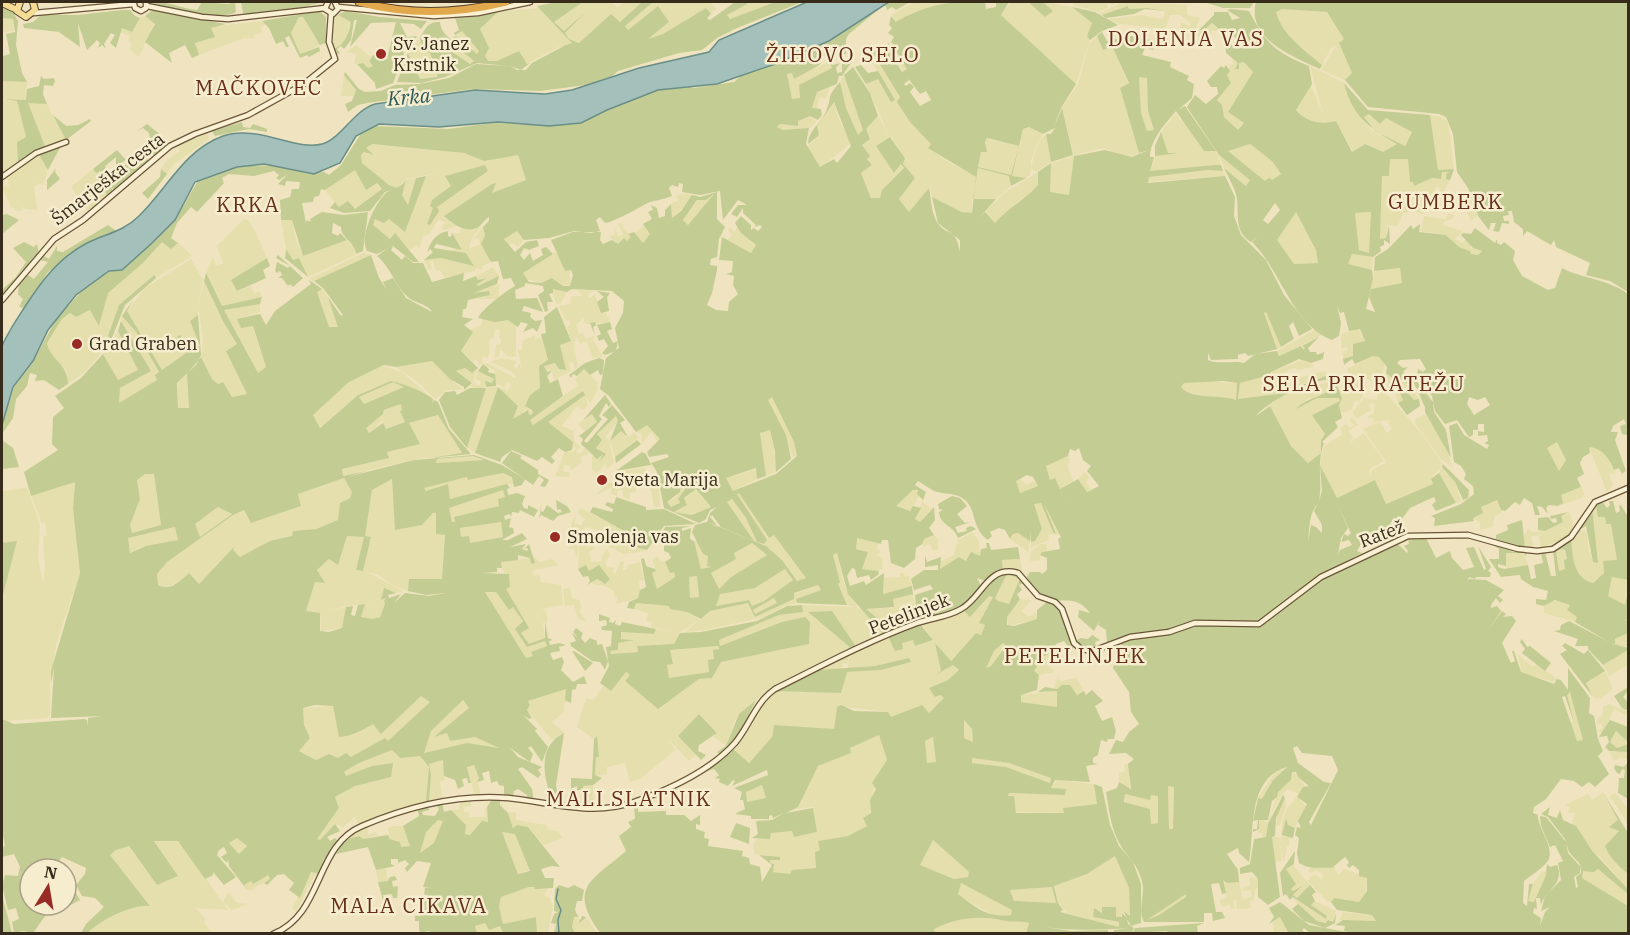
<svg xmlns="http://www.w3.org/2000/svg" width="1630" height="935" font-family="'IBM Plex Serif',serif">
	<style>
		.farmland { fill: #e5dfad; fill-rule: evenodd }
		.green { fill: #c3cd93; fill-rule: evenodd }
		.water { fill: #a3c1ba; stroke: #6a8f88; stroke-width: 1.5 }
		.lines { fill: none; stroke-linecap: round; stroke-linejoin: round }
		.stream { stroke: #6a8f88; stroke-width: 1.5 }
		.secondary-casing { stroke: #6a553a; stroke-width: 7 }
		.primary-casing { stroke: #56422c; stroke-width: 8 }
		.highway-casing { stroke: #56422c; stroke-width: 9 }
		.secondary { stroke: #faf0d3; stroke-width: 4.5 }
		.primary { stroke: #f4dc95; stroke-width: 6 }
		.highway { stroke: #e2a94c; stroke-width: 7 }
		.poi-dot { fill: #992b25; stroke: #f6edcf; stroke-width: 2 }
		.labels { text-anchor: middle; stroke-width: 5; stroke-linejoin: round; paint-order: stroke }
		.poi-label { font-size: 18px; fill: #372b1c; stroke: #f6edcf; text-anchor: start }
		.street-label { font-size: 18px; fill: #372b1c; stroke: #f6edcf }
		.water-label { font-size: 20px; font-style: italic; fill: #2b5858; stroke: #f6edcf }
		.quarter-label { font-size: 21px; letter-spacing: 1.5px; fill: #652e1a; stroke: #f6edcf }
	</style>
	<rect width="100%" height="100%" fill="#efe4bf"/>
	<g class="farmland">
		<path d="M583 2H612L617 7 624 2H642L620 22 611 14 581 43 568 39 573 43 558 47 527 64 519 51 497 61H488L484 56 486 49 480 29 498 12 540 8 565 35V33L583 16 564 32 554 22Z"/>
		<path d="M653 2H710L717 9 711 14 706 8 663 34 648 39 669 22 658 6 628 30 624 26Z"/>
		<path d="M914 2H950L913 12 896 22 892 15Z"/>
		<path d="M1028 2 1045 17 1052 11 1043 2H1047L1072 7 1092 23 1087 36 1090 40 1076 84 1001 15 1010 3Z"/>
		<path d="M1071 2H1115L1116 3 1112 5 1109 3 1107 4 1108 7 1099 12 1076 6Z"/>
		<path d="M1122 2 1187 5V15L1200 18 1194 33 1180 29 1181 22 1190 27 1191 23 1180 15H1170L1165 29 1120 24 1108 19 1142 15 1163 19 1165 11 1147 8 1129 9V6L1102 15 1100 13Z"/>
		<path d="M747 3V2H775L730 19 727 15Z"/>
		<path d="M1282 9 1327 12 1345 39 1339 43 1352 73 1345 80 1321 70 1337 44 1331 48 1322 65 1290 37 1279 23 1276 12Z"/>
		<path d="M338 15 351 22 345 39 336 49H332L333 18Z"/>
		<path d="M145 16 154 23 139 57 130 49 132 43 128 41 130 36 120 32 122 28 132 32 140 18Z"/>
		<path d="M299 17H303L320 45 300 54 291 33Z"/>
		<path d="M2 18 13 19 14 31 2 32Z"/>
		<path d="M262 21 265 25 260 28 262 33 253 35 255 39 244 38 199 55 195 43 215 37 211 27Z"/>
		<path d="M1210 23 1221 31H1211L1212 35 1207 34 1198 37 1199 30H1204Z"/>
		<path d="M462 31 479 51 477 54 465 44 463 45 455 35Z"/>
		<path d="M1097 36 1103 49 1112 45 1128 83 1120 88 1139 154 1126 157 1103 148 1074 155 1070 195 1053 193 1050 192 1051 163 1074 156 1062 108 1078 84 1089 44Z"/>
		<path d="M420 38 423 49 427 48 438 71V77L420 79 415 72 408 53Z"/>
		<path d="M451 41 459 49 474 61 470 64 448 49 446 46Z"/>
		<path d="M891 42 898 47V55L907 68 903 71 894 57Z"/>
		<path d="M356 45 370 56 369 62 373 66 368 68 360 63 354 64 356 54 347 52Z"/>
		<path d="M875 55 896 88 900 100 897 102 910 122 931 144 928 147 948 162 977 177 978 168H984L978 167 981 152 986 146V139L1020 146 1023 129 1029 127 1043 134 1037 144 1031 161V167L1038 143 1046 134 1051 162 1036 172 1031 169 1030 175 1026 178 1012 176 1013 171 1010 176 1011 186 996 199H972V213L962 212 932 197 930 187 909 212 899 199 915 178 903 164 905 158 918 169 903 155 891 136 876 146 895 173 901 164 904 168 882 190 880 198H871L861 173 872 165 867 158 870 156 862 145 866 129 878 116 888 133 866 84 878 79 895 100 870 59Z"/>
		<path d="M1232 57 1238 63 1245 62 1253 72 1228 112 1244 123 1238 131 1224 117 1221 105 1217 99 1231 83 1227 75 1229 67 1233 63Z"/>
		<path d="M828 62 832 68 799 85 801 98 792 99 787 74 792 72 794 79Z"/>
		<path d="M1310 66 1344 83 1351 102 1363 121 1373 131 1397 144 1383 152 1365 144 1353 152 1336 121 1326 124 1324 119 1325 124H1320L1303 117 1296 109 1310 84 1323 114Z"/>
		<path d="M344 75 356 90 353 96H341Z"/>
		<path d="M844 75 862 121 863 130 858 136 846 108 840 82Z"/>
		<path d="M1139 77H1147L1148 111 1154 130 1147 132 1141 113Z"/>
		<path d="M2 81 27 82 26 100 2 99Z"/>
		<path d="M829 88 826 99 820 97 816 110 812 108 817 92Z"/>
		<path d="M2 100 17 101 26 137 17 142 18 164 2 176Z"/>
		<path d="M27 102 47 104 66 140 46 149Z"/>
		<path d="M834 102 838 117 851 143 820 168 807 147 819 135 817 126Z"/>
		<path d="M1176 113 1180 120 1184 119 1204 151H1216L1221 165 1150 172 1155 156 1179 153H1168L1161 132Z"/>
		<path d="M1369 113 1380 123 1386 118 1412 132 1404 146 1375 131 1363 117Z"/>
		<path d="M810 115 816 122 809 128 782 130 777 126 780 124 798 126 797 121Z"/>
		<path d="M1430 115 1442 117 1448 122 1454 169 1438 170Z"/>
		<path d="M207 132 209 139 174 164 167 174 161 169 168 159 180 151 177 145Z"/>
		<path d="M371 144 464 153 484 161 517 154 527 180 491 194 495 184 444 216 451 223 459 225 444 230 441 228 446 222 438 220 429 234 423 236 419 249 416 245 410 250 394 234 391 239 373 226 375 219H389L405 231 426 176 437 173 406 179 399 188 389 185 362 163 361 155 364 152 374 155 366 148ZM486 166 488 171 436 207 427 224 434 208 432 200 451 186 445 176Z"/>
		<path d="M1250 144 1273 162 1281 174 1272 181H1265L1228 151Z"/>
		<path d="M38 153 48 170 43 186 40 183 34 187 37 210 25 209 23 206V210L17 211 11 207 2 187 9 186 7 174Z"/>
		<path d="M1219 155 1251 180 1247 186 1224 168Z"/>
		<path d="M1390 159H1408L1410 181 1413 182 1414 186 1432 178 1437 179 1442 172H1450L1446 179 1450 180 1444 192 1441 193 1439 187 1435 188V194L1432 193 1427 198 1423 193 1421 195 1427 208 1422 214 1410 210 1411 204 1415 203 1416 200 1410 199 1409 212 1403 213 1398 226 1387 225 1386 238 1380 240 1382 176H1389Z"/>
		<path d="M93 169 96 173 99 171 105 178 107 183 102 185 107 195 89 212 71 187Z"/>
		<path d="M355 170 383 189 355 209 339 207 324 189Z"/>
		<path d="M1208 170 1223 171 1225 176 1148 182 1149 177Z"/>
		<path d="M1038 172V186L995 223 985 212 1004 193Z"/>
		<path d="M416 178 408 205 402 195 406 180Z"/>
		<path d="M684 193 692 195 691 199 672 218 671 204 679 200 675 196 682 194 684 196Z"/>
		<path d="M714 193 716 195 688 225 683 220 698 200H706Z"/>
		<path d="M1468 195 1477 216 1471 221 1460 198Z"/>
		<path d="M1296 212 1317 250 1318 263 1294 264 1276 240Z"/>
		<path d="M1371 212 1372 224 1370 253 1359 250 1355 213Z"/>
		<path d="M1449 213 1454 215 1452 219 1444 222 1443 225 1463 231 1455 239 1463 243 1466 239 1471 244 1470 248 1482 251 1478 255 1471 254 1470 251 1459 247 1446 235 1419 231 1422 229 1424 216 1446 219Z"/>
		<path d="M244 219 248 220 255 231 267 258 231 280 237 291 251 286 254 293 259 291 262 297 222 306 206 273 213 257 216 266 223 263 217 246Z"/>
		<path d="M281 220H292L296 240 303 256 347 240 354 248 355 255 308 277 299 259 293 260 286 249Z"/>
		<path d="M618 223 624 225 623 228 632 237 627 242 623 239 618 244 612 239 610 236 615 234V229L619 237 623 234Z"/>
		<path d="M482 225 472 238 469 248 480 245 479 238 473 239 483 227 485 235 482 240 491 262 482 266 483 270 476 268 475 271 444 278 440 270 436 271 433 260 429 262 432 269 429 270 424 260 441 258 474 266 466 253 452 251 453 247 462 249 452 233H461L460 227 473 231Z"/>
		<path d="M644 225 650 234 643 243 635 233Z"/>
		<path d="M738 226 741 233 756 246 751 253 728 240 732 235 728 230 731 227 734 232Z"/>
		<path d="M518 231 524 240 522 243 517 247 514 243 508 245 504 237Z"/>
		<path d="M162 242 171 248 178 242 192 256 156 278 153 275 119 305 108 336 111 341 86 371 68 384 66 370 49 351 47 343 62 319 71 313 76 317 90 310 100 325 107 293 143 263Z"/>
		<path d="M557 251 565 271 571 270 569 276 572 284 563 286 554 279 541 283 526 279 523 273Z"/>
		<path d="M363 253 371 255 319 279 314 281 309 279Z"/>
		<path d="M1352 254 1373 257 1372 270 1347 265Z"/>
		<path d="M191 259 203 280 198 307 204 281 224 323 238 344 226 350 247 394 232 397 223 382 218 384 212 379 201 357 203 342 199 310 198 315 190 321 200 346 190 351 180 335V343L186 353 162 370 127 311 145 288Z"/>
		<path d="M493 267 499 276 478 286 477 284 483 278 478 280 476 276Z"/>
		<path d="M1400 268 1402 284 1371 289 1374 271Z"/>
		<path d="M751 273 764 282 761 290 748 282Z"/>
		<path d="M500 284 498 299H477L490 295 489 291 474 295V293Z"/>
		<path d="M322 289 328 297 339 327 329 328 317 292Z"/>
		<path d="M557 289 567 292 561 303 557 305 551 290Z"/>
		<path d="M578 290 594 291 588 294V298L595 295 601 313H606L610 322 586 324 583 318 576 325 579 334 583 333 586 339 594 336 593 340 603 357 593 358 586 341 580 344 576 336 574 348 578 366 575 369 573 362 569 363 571 371 554 380 552 371 547 372 544 365 555 363 560 345 571 341 567 328 570 325 569 320 566 321 558 306 570 304 571 296H583Z"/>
		<path d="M260 304V312L237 319 252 325 266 367 258 373 224 310Z"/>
		<path d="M1266 311 1281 347 1277 349 1264 313Z"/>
		<path d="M122 316 136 332 159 373 157 380 119 403 120 388 151 371 121 321Z"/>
		<path d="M483 319 508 320 516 324V357L507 356 500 349 499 357 494 358 496 345 501 344V339L499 337 500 330 495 329 494 338 489 339 490 353 487 359 485 356 481 358 483 363 480 365 476 359 473 362 461 351 472 332 470 330 481 325Z"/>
		<path d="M1358 328 1365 342 1353 356 1343 359 1342 352 1348 350 1347 347 1341 349V334Z"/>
		<path d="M1314 330 1321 335 1319 337 1278 356 1277 351Z"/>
		<path d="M118 331 138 370 118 381 103 354Z"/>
		<path d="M535 335V339L542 338 545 348 548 361 539 366 542 367 545 380 543 381 540 370V388L525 404 533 414 529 415 526 409 515 420 513 419 518 406 500 389 505 388 507 392 511 385 510 383 506 382 505 387 489 382 482 389 471 387 474 380 476 385H480V381L475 379 478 371 494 379 495 371 483 364 487 363 515 378 516 376 511 371 490 362 502 358 512 360 516 361 514 367 517 368 519 363 522 370 518 350H522V341Z"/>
		<path d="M1373 356 1380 357 1385 364 1382 375 1376 373 1369 380 1349 373 1347 369Z"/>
		<path d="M1302 360 1315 366 1299 370 1294 368 1274 377 1276 383 1274 382 1272 372Z"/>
		<path d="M421 361H432L463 390H447L435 399 418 382 396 367Z"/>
		<path d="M383 366 402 372 427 394 426 395 397 383 405 387 364 404 359 397 378 386 358 395 319 428 313 415 319 408 352 380Z"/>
		<path d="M458 368H465L472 373 477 370 472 383 456 371Z"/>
		<path d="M584 369 597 382 598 389 590 403 575 380Z"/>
		<path d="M1325 371 1326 376 1280 392 1301 383 1298 378Z"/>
		<path d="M1386 373 1397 383 1401 380 1409 384 1419 399 1414 400 1410 394 1398 403 1395 390 1384 377Z"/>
		<path d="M187 374 189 409H178V383Z"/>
		<path d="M1270 375 1278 394 1238 400 1240 383Z"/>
		<path d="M1349 377 1360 382 1347 383 1344 387 1345 392 1349 391V384L1355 383H1364L1361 390 1365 391 1359 402 1357 400 1354 402 1352 409 1343 413 1340 411 1339 405 1342 401 1337 391 1343 390 1341 383Z"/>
		<path d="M1206 381 1237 383 1236 400 1202 396 1181 390V386L1184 383Z"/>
		<path d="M1325 383H1333L1335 386 1330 392 1307 399 1299 407 1317 398H1339L1340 401 1312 415 1325 434 1321 440V453L1308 463 1291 446 1270 406 1278 399 1309 386Z"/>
		<path d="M579 385 583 391 533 425 529 420Z"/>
		<path d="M1379 385 1422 434 1442 463 1441 466 1431 479 1433 484 1385 504 1375 481 1337 498 1320 465 1324 446 1343 434 1340 428 1346 424 1350 428 1354 425 1350 420 1352 417 1358 425 1348 431 1353 438 1348 444 1364 433 1384 461 1369 469 1370 476 1372 470 1385 463V460L1363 429 1380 422 1387 433 1392 429 1388 423 1390 420 1374 422 1372 418H1366L1374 413V403L1369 404 1371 410 1356 419 1353 412 1364 398 1377 400Z"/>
		<path d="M498 387 492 407 475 453 467 448 486 388Z"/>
		<path d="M585 395 588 405 582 410 577 406 562 426 574 431V441L580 447 576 452 580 454 585 448 589 454 580 457 582 462 571 470 570 466 564 465 563 471 570 473 569 477 555 476 565 452 574 451 576 448 547 422Z"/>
		<path d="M772 396 794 442 797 455 793 457 767 400Z"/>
		<path d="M401 404 402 409 400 411 406 421 385 429 382 421 369 433 366 428 371 421 383 414 384 411Z"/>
		<path d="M592 413 597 421 585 431 578 424Z"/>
		<path d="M1426 414 1446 446 1452 467 1440 458 1415 423 1416 419Z"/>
		<path d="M439 415 462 454 417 459 343 476 342 469 388 458 386 452 420 444 408 423Z"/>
		<path d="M617 415 619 420 605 437 609 440 614 463 607 469 605 464 597 474 592 470V456L606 454 596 447 597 434Z"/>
		<path d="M652 420 662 438 658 442 651 432 642 443 641 434 636 432Z"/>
		<path d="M770 430 777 468 776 472 766 476 760 433Z"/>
		<path d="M621 431 627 438 634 432 638 438 615 457 610 441Z"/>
		<path d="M1557 442 1566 460 1559 471 1546 447Z"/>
		<path d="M1589 447 1597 449 1610 459 1615 473 1609 475 1613 485 1607 492Z"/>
		<path d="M473 456 484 460 436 463V459Z"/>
		<path d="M1068 456 1070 463 1067 464 1073 481 1062 487 1066 503 1050 480 1046 466Z"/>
		<path d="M1442 467 1455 482 1461 501 1456 503 1439 473Z"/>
		<path d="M645 468 648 481 636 483V492L630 493V499L624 498 622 490H618L617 496 611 494 612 487 596 495 608 483H622L621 478 615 479 614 472Z"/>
		<path d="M757 469V479L733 491 726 478Z"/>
		<path d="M1085 472 1090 478 1086 481 1091 490 1087 492 1078 479Z"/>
		<path d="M503 473 515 475 519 480 512 477 514 483 450 499 425 491 424 488 455 479 467 477 468 480Z"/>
		<path d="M145 474H154L161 525 132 533 130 525 140 499 137 480Z"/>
		<path d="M684 474 688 483 678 499 681 503 672 507 667 503 677 496 680 481 668 482 667 476Z"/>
		<path d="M344 478 352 492 350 498 340 503 338 520 316 529 293 531 292 536 270 541 199 584 178 582 164 588 158 585 157 574 167 562 233 514 243 509 251 523 301 506 298 494Z"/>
		<path d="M1020 478 1026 485 1034 481 1038 486 1020 493 1016 481Z"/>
		<path d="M392 479 395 529 422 525 427 517 436 513 445 535 442 579H410L408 591 394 586 378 575 365 571 403 591 396 593 384 589 381 600H384L386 604 382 615 373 620 361 617 365 604 372 603 347 606 324 612 346 607 342 628 321 631 320 613 306 611 315 582 325 583 316 571 329 559 341 566 338 564 347 536H364L372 490ZM365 536 371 537 363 571H357Z"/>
		<path d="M75 481 73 509 80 573 57 641 50 683V715L47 718 8 721 2 718V599L17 541 2 543V491L27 488 40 525 38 558 43 585 45 564 43 537 47 535 45 523H42L31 496Z"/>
		<path d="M654 482 657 481 659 485 660 507H654L652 495 650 484Z"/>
		<path d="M1581 487 1585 494 1582 498 1561 505V495Z"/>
		<path d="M696 489 711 508 692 515 674 512 687 505 684 499Z"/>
		<path d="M503 490 505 497 499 506 454 517 455 522H452L449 508Z"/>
		<path d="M911 490 918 491 919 496 911 511 896 506Z"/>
		<path d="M739 492 768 538 774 534 806 578 797 581 780 558 764 544 766 539 737 494Z"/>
		<path d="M925 495 923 502 931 509 920 522 915 519Z"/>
		<path d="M732 499 746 518 758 541H754L727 502Z"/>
		<path d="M1497 500 1502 508 1501 513 1495 516 1492 527 1480 530V522L1472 518 1481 507Z"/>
		<path d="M1041 503 1053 517 1059 534 1048 535 1049 540 1030 548 1031 542 1035 541 1042 529 1033 504Z"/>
		<path d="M1596 504 1611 523 1617 561H1603L1604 573 1591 584 1582 578 1574 566 1571 539 1579 530 1586 531 1589 550 1593 561H1597L1592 507Z"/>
		<path d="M219 507 232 514 200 537 194 524Z"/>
		<path d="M581 508 622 530 623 533 618 542 647 551 623 554 604 543 593 541 601 531 586 527 581 532 584 535 579 543 577 558 574 549H569V547L573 545 571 524 576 515 575 523 581 526 585 519 577 513Z"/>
		<path d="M1570 513 1575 530 1568 537 1541 548 1539 535 1531 537 1534 548H1525L1523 538 1528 529 1533 532 1545 531 1563 522 1561 516Z"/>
		<path d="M501 521 503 537 470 543 461 537 460 528Z"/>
		<path d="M175 527 179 540 142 547 130 553 127 549 128 538Z"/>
		<path d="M973 532 979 542 980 556 940 569 939 562 954 555 956 545 959 543 956 541Z"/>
		<path d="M1015 533 1022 534 1030 541 1028 552 1010 539Z"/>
		<path d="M934 535 938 540V550L933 551 930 544 924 547 922 544 924 539Z"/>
		<path d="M584 537 588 547 594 546 595 548 589 552 591 562 602 561 601 557 607 549 610 555 605 562 607 567 615 568 612 571 615 574 621 561H624L623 570H627L628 565 640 562 644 580 639 581 640 592 638 598 616 604 618 597 614 596V591L601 584 599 586 591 583 597 579 602 583 610 578 599 566 589 571 578 569 579 545Z"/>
		<path d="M856 538 878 543 877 549 881 552 876 556 883 558 882 571 881 569 878 571 862 569 867 555 864 550 856 549Z"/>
		<path d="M697 540 703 554 708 556 707 566 711 567 701 569 694 541Z"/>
		<path d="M752 543 768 554 731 577 719 589 711 573 736 558 734 553Z"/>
		<path d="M1040 544H1047V550L1040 555V560L1030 561 1031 551Z"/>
		<path d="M1563 548 1567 559 1565 570 1559 571 1556 551Z"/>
		<path d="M837 553 845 588 857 606 856 608 861 609 884 635 857 648 842 628 812 616 853 650 773 688 750 704 735 720 726 746 714 737 717 732 699 714 678 736 696 755 689 761 669 740 675 750 640 779 630 782 625 763 607 767V774L595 776 596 757H599L596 736 594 739 577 727 586 698 594 700 603 686 611 691 626 672 630 675 626 681 680 694 699 678H712L721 662 809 644 789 620 720 647 719 640 778 615 803 612 802 605 853 607 847 605 838 583 833 555Z"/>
		<path d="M1506 553H1524L1528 565 1506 568Z"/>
		<path d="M533 556 540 562 552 559 558 565 532 571 534 575 539 574 541 582 561 585 563 605 542 609 546 611 548 620 543 623 545 638 529 645 521 633 528 628 507 593 506 589 510 587 509 574 504 573 501 562 530 558 531 564 534 563Z"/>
		<path d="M658 556 661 562 665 561 670 573 674 572 675 577 657 589 653 577 649 579 647 571H656L652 559Z"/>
		<path d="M1020 559 1023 574 1003 571 1002 560Z"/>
		<path d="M785 569 794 580 764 601 751 607 748 600 715 606 720 594 755 588Z"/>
		<path d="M900 573H904L905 577 909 576 912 586 882 594 883 578 900 577Z"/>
		<path d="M1007 574 1020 579 1009 605 997 601 995 598Z"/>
		<path d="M697 576 699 597 690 598 689 577Z"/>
		<path d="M1612 577 1628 580 1625 605 1607 596Z"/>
		<path d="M818 585 821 590 796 599 797 603 785 606 764 617 705 630 685 632 698 621 680 632 674 644 638 646V652L610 654V651L618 650V643L634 639H621V632L653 634 656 629 676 632 651 627 652 622 646 621 648 613 634 609 635 603 670 606V609L687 612 701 620 710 611 748 603 755 617 794 599V594Z"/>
		<path d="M570 588 572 598 579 600 582 608 579 610 586 621 578 619 574 605 565 606 563 589Z"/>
		<path d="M485 592H496L509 610 513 607 517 612 523 621 515 629 527 647 545 641 547 646 531 652 533 656 526 658Z"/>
		<path d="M913 594 914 601 894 607 914 602V622L901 627 887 626 866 609 894 608 892 599Z"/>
		<path d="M989 595 993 597 980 623 985 625 981 635 976 633 950 661 935 643 941 671 933 675 953 665 960 670 948 680 929 688 935 697 940 695 944 698 929 714 890 717 888 712 845 707 836 711 834 730 774 725 772 737 748 763 732 748 753 714 773 691 824 692 847 672 881 670 911 662 909 658 875 666 848 668 850 654 888 636 901 643 913 640 916 646 933 640 921 623 962 609Z"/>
		<path d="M774 598 778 603 755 615 753 610Z"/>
		<path d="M1020 599 1031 600 1022 611 1028 617 1036 613 1037 619 1008 626 1007 617Z"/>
		<path d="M1550 601H1561L1570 605 1567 610 1577 617 1575 622 1544 613V606Z"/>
		<path d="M1628 633V647L1615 645V639Z"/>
		<path d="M1003 643 1006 646 991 666 986 668 994 651Z"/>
		<path d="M1058 643 1055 655 1046 660 1054 672 1039 675 1034 671 1036 667 1042 657 1053 652Z"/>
		<path d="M718 646 709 672 669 678 666 672 667 665 672 664 670 650Z"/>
		<path d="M1628 650V665L1609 676 1603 665Z"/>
		<path d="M1518 654 1533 667 1537 664 1557 679 1554 682 1525 674 1521 671Z"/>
		<path d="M849 655 848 664 844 663 841 669 818 670Z"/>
		<path d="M1605 671 1613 689 1601 699 1594 698 1586 684Z"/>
		<path d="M1059 673 1058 680 1062 681 1076 678 1084 691 1075 695 1070 685 1054 689Z"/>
		<path d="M566 689 565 700 569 702 564 703 563 713 552 722 564 732 552 740 526 709 530 705 528 701Z"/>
		<path d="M1057 691V707L1021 702 1020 695Z"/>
		<path d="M1571 692 1583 736V740L1577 741 1569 722H1573L1566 694Z"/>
		<path d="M421 696 430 702 388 742 351 758H338L329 754 316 760 299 750 310 738 304 725 303 708 333 706 339 737 359 733 373 724 382 733Z"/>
		<path d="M462 700 469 708 435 737 447 733 450 740 475 737 486 740 499 749 467 743 423 753 431 731Z"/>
		<path d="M1609 704 1628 712V716L1614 709 1605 731 1601 734 1598 730 1603 728 1601 723 1597 725V720L1603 714V707Z"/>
		<path d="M963 720 972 729 974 742 964 738Z"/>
		<path d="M1616 731 1623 736 1628 744 1617 748 1610 742Z"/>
		<path d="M879 735 887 760 875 780 867 826 848 836 818 841 823 849 833 843 834 850 822 852 821 848 816 868 801 869 791 875 772 871 773 864 769 863 770 859 780 857 755 854 753 845 757 839 770 833 792 831 794 837 817 832 813 807 795 809 818 766 851 753 849 748Z"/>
		<path d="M934 737 936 762 927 763 925 741Z"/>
		<path d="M1617 749 1628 752V760L1620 757 1614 761 1609 751 1616 753Z"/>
		<path d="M392 750 400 758 420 755 429 767 426 802 359 826 355 817 343 827 335 824 320 841 317 839 339 808 335 797 355 786 390 777 392 764 372 766 346 777 344 773 359 763Z"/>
		<path d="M972 758 1009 763 1052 778 1051 780 1050 783 1006 767 972 763Z"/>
		<path d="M443 760 445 780 440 781 442 798 429 801 431 775 428 764Z"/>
		<path d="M1128 764 1130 769 1129 789 1119 782V773L1125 771 1124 765Z"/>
		<path d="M474 765 479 779 477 780 481 795H475L467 767Z"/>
		<path d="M1283 769 1284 773 1273 780 1262 799 1258 798 1274 774Z"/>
		<path d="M1293 771 1306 787H1303L1300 794 1288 789 1282 795 1271 813 1272 819 1268 825 1266 838H1263L1262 833H1259V819L1268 822 1278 792Z"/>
		<path d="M1057 780 1094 784 1098 804 1064 808V813L1016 812 1014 797 1008 796V793L1064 795 1051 788Z"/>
		<path d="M593 785V799L584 802 583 786Z"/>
		<path d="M762 785 766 798 747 802 746 792Z"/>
		<path d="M1168 786H1174V829H1169Z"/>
		<path d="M1602 793 1618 820 1610 827 1619 831 1605 846 1606 850 1628 874V889L1600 857 1593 853 1572 823 1575 812 1568 813 1570 807 1565 805 1588 794 1592 800Z"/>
		<path d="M1615 793 1628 809V824L1610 796Z"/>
		<path d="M1125 794 1150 799 1151 795 1159 796V823L1151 824 1150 809 1129 804 1130 808H1126Z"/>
		<path d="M1297 797 1306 806 1295 828 1288 825 1286 818 1282 835 1293 838 1289 839V846H1287L1284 862 1280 845 1282 823 1287 808Z"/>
		<path d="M1285 798 1286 806 1280 825 1276 826 1277 813Z"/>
		<path d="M461 800H471V806L464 807V812H469V817H486L485 808H488V822L470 835 465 834 466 825 451 810H458Z"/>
		<path d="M512 812 516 813V820L546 825 549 830 558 831 562 838 544 845 528 827 517 826 513 828 508 813Z"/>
		<path d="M438 820 444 822 434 843 420 853 426 832Z"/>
		<path d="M367 825 368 835 376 832 377 835 363 839 359 836 344 841 346 837Z"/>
		<path d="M395 826H403L407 831 410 846 401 848 398 841 390 839 388 828Z"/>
		<path d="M502 832 515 833 530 870 518 873Z"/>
		<path d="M1272 837H1279L1282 861 1275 862Z"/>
		<path d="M237 838 247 846 239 854 229 843Z"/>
		<path d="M154 840 178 841 194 862 228 910 195 908 205 918 204 923 211 931 219 933 88 934 96 924 119 913 140 905H150L110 855 116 850 128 846 157 885 178 876Z"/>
		<path d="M933 840 969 872 968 877 954 879 920 865Z"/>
		<path d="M1115 856 1129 888 1130 916 1123 911 1120 918 1094 909 1093 917 1120 923 1119 928 1067 913 1058 902 1055 885 1087 874Z"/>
		<path d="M1293 865 1310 885 1297 899 1293 895 1301 885 1293 891 1291 888 1295 884 1286 869Z"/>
		<path d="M1314 866 1330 868 1335 866V870L1339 875 1344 869 1367 877 1365 896 1359 902 1334 898 1331 902 1327 901 1308 881 1311 876 1315 875 1321 879 1324 876 1317 870 1311 873 1308 870Z"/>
		<path d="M386 868 387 877 390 879 388 881 378 882 376 870Z"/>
		<path d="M1598 869 1628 894V906L1582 878 1583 870Z"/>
		<path d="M1542 871 1547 872 1543 881 1534 902 1528 901 1534 882Z"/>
		<path d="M312 872 320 874 319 877 314 876 296 912 292 908Z"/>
		<path d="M268 875 270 879 250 891 247 890 244 885 252 881 253 883Z"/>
		<path d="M1249 876 1258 879 1259 888 1255 889 1254 900 1250 901 1251 908 1237 909 1236 900 1233 901 1235 908 1231 909 1230 904 1224 907 1221 905 1219 900 1227 898 1222 880 1227 883 1239 882 1243 899 1252 897 1251 890 1243 891 1242 888 1250 885Z"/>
		<path d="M961 883 1013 910 1011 915 999 917 1001 920 1017 919 1029 923 1026 933 935 934 933 929 961 919 995 917 958 894Z"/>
		<path d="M529 887 548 888 544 895 550 898 553 907 548 933H537L536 917 503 924 499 906 501 897Z"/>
		<path d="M1052 887 1056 903 1014 901 1010 890Z"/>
		<path d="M228 892 237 903 248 904 232 910 223 902Z"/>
		<path d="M1186 894V897L1159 915 1146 920Z"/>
		<path d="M1293 897 1326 919 1327 916 1311 905 1315 901 1336 911 1333 922 1317 921 1299 906Z"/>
		<path d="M1343 912 1372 915 1376 921 1339 920Z"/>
		<path d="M574 916 582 923 586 917 597 933H575L572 929Z"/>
		<path d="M1280 917 1284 924 1289 933 1283 931 1274 933 1273 922Z"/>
		<path d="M485 923 489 929 500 926 503 933H477L475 926Z"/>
	</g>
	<g class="green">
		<path d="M151 2C168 1 180 8 197 10L202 2 228 4 235 2 236 12C224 21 164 9 151 2Z"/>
		<path d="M241 2H323L293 10 247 15 243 13Z"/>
		<path d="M557 2H583L554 22 564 31 586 12 565 33 569 39 579 43 611 14 620 22 642 2H653L625 26 628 30 658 6 669 22 648 39 663 34 706 8 711 14 707 18 710 20 735 2H747V4L727 15 730 19 775 2H802L737 28 717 38 702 50 679 53 618 71 612 76 586 85 540 91 473 89 367 103 358 105 348 112 345 104 352 101 356 90 344 75 345 72 359 89 365 92 381 91 395 85 419 84 449 78 476 64 510 66 477 63 445 77 421 83 397 82 408 53 420 79 437 77 438 70 427 48 423 49 420 38C425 29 428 21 440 22 441 32 446 35 453 41L452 38 456 36 462 45 465 44 477 54 479 51 462 31 455 35 454 33 459 30 455 18 498 12 480 29 489 48 485 56 488 61H497L519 51 527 64 530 63 521 70 510 66 517 70H526L532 63 564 46 551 50 572 43 537 6ZM451 42 474 61 470 64 448 49 446 46Z"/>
		<path d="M880 2H910L896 10 892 7 887 10 885 4 849 34 846 39V54H828L818 58 821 63 818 66 794 79 792 73 787 74 792 99 800 98 799 85 832 68 829 62 833 65 840 63 836 68 837 73 842 72V63H851L842 76H839L837 84 817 92 812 108 821 109 822 115 818 120 810 116 798 121V126L780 124 777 127 783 130 809 128 806 144 820 167 834 159 837 163 851 146 834 102 817 126 819 135 808 144C809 129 821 124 826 111 833 96 825 99 840 82L846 108 858 135 863 130 844 75 853 67 870 93 878 116 866 129 870 139 862 145 870 156 867 159 872 165 861 173 871 198H880L882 190 904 168 901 164 894 173 876 146 890 137 905 158 903 164 915 178 899 199 909 212 929 188C931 198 931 213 937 222 946 237 955 225 960 252V240L938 223 932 197 962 212 972 213 976 177 928 148 931 144 910 122 897 102 900 97 878 61 880 59 878 55 870 59 864 50 870 48 869 43 874 49 882 50 889 43 893 57 902 72 907 69 895 49 897 47 891 42 894 37 888 33 892 28 889 25 891 16 896 22C924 5 953 0 985 2L986 9 996 7V3L1009 2 1001 15 1076 84 1061 108 1054 127 1062 108 1073 155 1051 162 1046 134H1051L1055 128 1043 134 1029 127 1023 129 1012 176 1026 178 1011 186 1009 176 978 168 973 199H996L979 218 985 212 995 223C1008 208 1025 200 1038 185V172L1051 163 1050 192 1069 195 1074 156 1105 150 1132 157 1149 150 1139 153 1120 88 1129 83 1112 46 1103 50 1097 36 1102 32 1107 41 1131 36 1156 41 1153 50 1145 48 1142 55 1171 62 1170 67 1189 76 1187 80 1194 84 1192 98 1178 110 1185 106 1216 151H1204L1176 111C1165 124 1150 140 1150 157H1154L1150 171 1216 165H1221L1223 171 1208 170 1149 177 1148 183 1225 176 1235 197 1234 216 1241 235 1266 260 1284 295 1312 329 1299 336 1293 322 1289 326 1294 339 1281 347 1266 312 1264 313 1277 349 1248 356 1245 353 1238 355V359L1211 360 1208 353V360C1219 365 1234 360 1244 363L1255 354 1277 351 1279 356 1301 346 1303 349 1305 348 1302 346 1319 337 1308 348 1310 352H1316L1317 355 1324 352 1323 359 1311 363 1299 359 1271 372 1270 375 1240 383 1238 399 1278 394 1274 382 1281 393 1326 376V380C1311 380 1265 403 1256 416L1270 406 1291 446 1308 463 1321 453V440L1325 434 1312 415 1340 401 1339 398H1317L1296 409C1308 396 1328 396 1337 385L1342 399 1339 405 1342 418 1335 422 1338 427 1322 442 1324 443C1316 466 1323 479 1319 501L1322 491 1320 465 1337 498 1375 480 1386 504 1433 484 1431 479 1439 473 1456 503 1463 500 1455 482 1442 467 1443 464 1469 490 1468 498 1436 511 1432 505 1436 501 1434 497 1410 508 1402 519 1392 521 1379 541 1361 544 1357 551 1362 553 1316 577 1261 622 1196 621 1174 629 1107 644 1106 630 1098 625 1100 620 1094 631 1078 617 1079 610 1090 613C1074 590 1055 609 1037 594 1033 590 1030 582 1027 577L1030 572H1040L1042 574 1047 570V558L1040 555 1042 552 1060 549 1058 539 1061 537 1044 504 1056 534 1053 532 1041 503 1034 504 1042 529 1035 541 1031 542 1030 531V541L1018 533 1013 534 1010 539 1005 530 999 528 990 532 992 536 988 540C971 528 977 510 965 500 956 492 945 495 934 491 928 488 924 484 918 481L915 485 926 492 923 500 917 494 918 490H913L896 506 910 511 913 506 921 508 915 519 920 522 934 507 935 520 929 528 934 535 924 539 922 544 916 548 915 559 904 568 891 563 888 540H882L881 544 857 538 856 549 868 552 862 569 878 571 879 574 871 580 869 575 857 578 855 569 852 568 847 576 850 586 864 581 866 585 884 573 883 594 912 586 913 594 893 599 894 607 866 609 887 626 901 627 884 635 848 594 837 553 833 555 840 582 838 584 847 605 797 603 796 599 821 590 818 585 794 593V599L755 617 748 603 710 611 701 619 687 612 670 609 669 606 636 603 634 609 627 608 629 602 638 598 640 590 646 587 641 559 644 558 646 566 655 569 656 571 652 573 657 589 675 577 674 572 670 573 665 562 671 558 669 553 664 551V539L660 538 665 527 691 526 682 528V531L691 528 690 539 694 541 701 569 711 567 707 566 708 556 703 554 692 532 695 525 707 522 710 513 717 507 710 510 706 519 699 523 664 508 657 472 651 463 669 457 667 454 649 457 647 452 660 439 647 425 636 432 609 396 600 389 606 358 619 348 615 328 623 313 624 301 612 291 572 289 567 292 553 289V293L549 294 553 302H547L548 311 545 312 538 295 544 291 543 286 525 283V286L515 290 516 299 537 298 543 312 524 306 522 311 531 313 530 317 535 321 542 320 537 332 533 328 523 332 528 324 521 322 518 327 508 320 495 322 478 318C482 309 506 291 515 286L511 278 503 279 498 261 491 262 481 244 485 235 483 227 489 221V217C484 220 480 228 474 229 464 232 450 222 444 216L492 184 496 183 492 193 526 180 518 155 484 161 464 153 372 144 366 148 374 155 364 152 361 155 362 163 389 185 397 188 385 192 370 211 344 213 330 208 335 202 339 207 348 201 355 209 382 189 377 183 366 190 355 170 325 190 321 189 319 196 314 197 313 202 302 203 306 223 307 220 311 222 310 219 322 212 344 215 368 212 363 251 356 254C355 242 341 238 341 227L333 223 332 233 338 236 340 233 347 240 303 256 292 220H281L280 200 290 197 292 189H299L300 182 286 181 285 186 278 184 288 174 279 180 276 178 279 175 274 171 254 176 229 174 222 178 224 183 197 212 191 207 177 223 171 238 178 243 171 249 162 242 143 263 108 293 99 326 90 310 76 317 70 313 62 319 47 343C50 360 68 363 68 384L59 390 44 380 35 381 37 375 30 373 27 386 16 399 13 418 2 434V425L14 387 32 364 55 321 87 285 109 271H116L175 220 199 179 243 165 278 166 302 172H324L329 175 341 165 362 132 375 126 448 129 493 123 553 126 589 119 648 91 682 85 694 88 734 82 745 72 783 62 831 41ZM904 73 920 94 926 91 931 100 920 106 910 92 914 87 910 83 906 86 904 84 909 80ZM1139 77 1147 78 1148 111 1154 130 1147 131 1141 113ZM987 138 1019 146 1011 175 978 167 981 152H987L985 142ZM679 183 683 184 682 192 700 195 720 191 723 220 738 200 747 205H738L731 214 737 217 743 208V213L756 225 754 227 760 225 762 227 758 231 754 228 751 230V225L741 216 735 223 741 233 756 245 751 253 722 237 719 260 733 261 732 272 726 274 734 276 733 285 738 294 729 302 728 311 716 310 707 305 712 293 717 270V266L710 265 711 259 717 257 719 239 725 227 717 219V192L700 197 692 195 681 211 672 218 671 204 665 210V216L659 218 657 208 651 205 653 210 648 212 652 219 643 224 650 234 643 243 634 232 628 234 631 237 627 241 624 238 618 244 612 240 603 244 600 240 601 232H573L551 240 565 271 571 270 573 275 570 286H563L552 278 541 283 529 282 523 273 553 254 546 247 541 249 543 255 533 261 530 253 524 260 520 255 524 248 529 250 539 246 537 240 526 242 515 252 504 239 517 231 524 240 549 238 574 231 591 233 600 231 596 220 600 217 605 223 610 222C622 217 633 211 644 205 652 200 663 200 672 196L669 188 672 185 678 187ZM714 194 688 225 683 220 697 200H706ZM1224 381 1237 383 1236 400C1220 394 1191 400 1181 387L1184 383ZM772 397 794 442 797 456 776 474 733 491 726 478 756 468 757 479 766 476 760 433 770 430 775 452 776 472 791 459 786 435 768 400ZM1079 448 1083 460 1091 466 1087 471 1099 486 1087 492 1078 479 1060 489 1066 503 1055 478 1050 480 1046 466 1068 456 1070 449 1075 451ZM683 474 687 486 678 499 680 503 671 507 667 502 680 492 681 481 669 482 667 476ZM1027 475 1033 477 1038 486 1020 493 1016 481ZM696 489 711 507 692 515 674 512 687 505 684 498ZM739 493 769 538 774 535 806 578 797 581 782 560 766 546 708 522 718 527 710 517 712 515 721 527 754 541 727 502 732 499 746 518 757 542 764 544 767 540 737 494ZM1336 502 1351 533 1348 536 1344 534 1341 542 1349 540 1352 545 1340 550 1338 554 1341 538 1348 528ZM1318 503 1314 511 1322 525V533L1316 527 1311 525 1308 542C1310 528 1308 515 1318 503ZM752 543 767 555 731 577 719 589 711 573 736 559 734 553ZM785 569 793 580 764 601 752 606 749 600 716 606 720 594 755 588ZM697 576 699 597 690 598 689 577ZM774 598 777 603 755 614 753 610Z"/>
		<path d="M1028 2H1043L1053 11 1045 17Z"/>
		<path d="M1204 2H1254L1250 8H1223Z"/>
		<path d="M1256 2H1628V292L1610 281 1586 275 1590 263 1556 247 1554 240 1551 245 1527 231 1523 236V229L1514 222 1512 211H1508L1509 215 1503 216 1504 221H1509V224L1502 223 1499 232 1493 231 1496 223H1491L1489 230 1478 216 1468 188 1457 172 1453 134 1446 117 1439 114 1368 107 1345 80 1352 73 1339 43 1344 39 1327 12 1282 9 1276 12C1282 35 1305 50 1322 65L1320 69C1294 57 1246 39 1256 2Z"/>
		<path d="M2 6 11 8 18 21 16 45 22 73 27 82 2 81 3 56 10 54 6 34 15 32 13 19 2 18Z"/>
		<path d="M1128 6 1129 9 1147 8 1166 11 1145 9 1134 14 1106 18 1102 15Z"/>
		<path d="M1072 7 1095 12 1118 25 1102 31 1090 40 1087 36 1092 23Z"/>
		<path d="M1231 9 1249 11C1266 43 1274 52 1309 66L1312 84 1296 110C1306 122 1321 125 1336 121L1352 152 1365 144 1383 152 1397 144C1369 128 1352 116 1344 83L1368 110 1430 115 1438 170 1454 169 1450 180 1446 179V174L1450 172H1442L1441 179 1432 178 1414 186 1413 182H1410L1408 159H1390L1389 176H1382L1380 239 1386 238 1389 225 1390 244 1384 240V245L1380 247 1381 251 1373 257 1352 254 1348 264 1372 270 1373 279 1366 309 1375 312 1369 297 1371 289 1402 283 1400 268 1374 271 1375 257 1388 249 1411 225 1413 229 1420 224 1419 232 1446 235 1459 247 1470 251 1471 254 1478 255 1482 251 1473 248 1461 235 1463 233 1471 234 1475 228 1495 243 1497 239V243L1501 245 1504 242 1515 251 1513 260 1522 276 1548 290 1555 288 1562 268C1583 279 1608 279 1628 294V435L1622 434 1620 426 1626 424 1624 419 1613 426 1611 432H1618L1615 440 1626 471 1622 474 1619 468 1614 470C1610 459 1602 448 1589 447L1590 453 1583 457 1580 463 1584 474 1577 478 1581 487 1561 495 1563 503 1558 506 1549 505 1546 508 1548 514 1542 507 1537 506 1540 515H1535L1532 503 1524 498 1520 505 1515 502 1505 511 1501 510 1497 500 1481 507 1483 513 1473 518 1474 521 1434 526 1435 518 1431 516 1461 504 1474 494 1473 486 1464 479 1466 474 1461 466 1454 462 1449 426 1457 423 1464 435 1487 449 1489 445 1484 443 1488 441 1487 435 1478 436V431L1484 432V424H1478V430H1473V435L1469 437 1457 420 1445 424 1435 411 1432 396 1417 377 1418 369 1423 372 1426 369 1420 359 1400 360 1397 363 1403 368 1408 367 1403 372 1411 379 1415 392 1404 381 1401 380 1399 384 1386 373 1387 367 1379 357 1373 356 1355 364 1352 359 1344 365 1343 359 1353 356V344L1365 341 1360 329 1349 331 1344 312 1340 313 1337 305 1341 323 1339 336 1332 340C1292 325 1281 270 1252 242L1258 237 1251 242C1234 231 1239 216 1237 199 1236 189 1228 177 1224 168L1246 186 1250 180 1219 155 1187 107 1195 95 1206 104 1218 94 1217 87H1211L1207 81 1221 66 1224 68 1226 65 1230 71 1227 75 1231 83 1217 100 1222 105 1224 117 1238 130 1244 123 1228 112 1253 72 1244 62 1239 63V69H1235L1238 63 1226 53 1225 41 1235 46 1236 38 1221 31 1212 23 1204 30H1199L1214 15V12H1228L1232 20 1240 18 1227 10ZM1369 114 1380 124 1386 118 1412 132 1405 146 1375 131 1364 117ZM1250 144 1273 162 1281 174 1272 180 1269 178 1265 181 1228 151ZM1275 203 1280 210 1268 224 1263 220ZM1296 212 1316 250 1318 263 1294 264 1277 240ZM1371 212 1369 253 1359 250 1355 213ZM1469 397 1478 400 1485 397 1490 405 1474 415 1467 404ZM1557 442 1566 460 1559 471 1547 448Z"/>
		<path d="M122 10H130L135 16 140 18 132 32 122 28 116 48 110 43 115 35 111 33 104 44 106 49 102 45 98 48 100 43 97 40 87 50 78 23 80 47 59 32 24 28 23 24 33 22 41 15H78Z"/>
		<path d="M153 10 226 24 211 28 215 37 195 43 199 55 192 58 185 45 169 53 172 63 145 42 155 24 145 16Z"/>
		<path d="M345 11 380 17 427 21 421 29 414 24 400 23 407 37 417 36 408 48 405 40 400 43 404 54 393 83 376 89 375 83 357 64 363 63 368 68 373 66 369 61 373 55 387 59 396 22 371 23 350 47 357 20H354L351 40 344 49 341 46 337 49 340 53 336 55 332 49C344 47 349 33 351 22L338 15Z"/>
		<path d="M314 12H321L326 17V43L320 45 303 17H299L291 33 300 54 319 47 320 51 309 57 307 55 300 58 289 36 285 38 289 47H286L283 41 276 44 269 28 262 21Z"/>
		<path d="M861 65 868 73 878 71 895 100 891 102 878 79 866 84 855 67Z"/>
		<path d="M41 76 44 79 54 78 55 81 53 86 44 85 43 94 47 104 28 103 46 149 18 164 17 142 26 137 17 101 2 99 26 100 27 89 39 86Z"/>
		<path d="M53 115 66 126 78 125 90 119 91 121 66 140Z"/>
		<path d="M242 122 243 127 250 128 253 124 267 129V132L249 129 215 136 212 131Z"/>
		<path d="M147 124 167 140 168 145 153 156 149 133 143 128 137 131Z"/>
		<path d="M1161 132 1168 153H1179L1155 156V146Z"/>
		<path d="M61 146 48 170 38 153Z"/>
		<path d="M117 150 126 160 119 164 121 167 129 163 135 169 148 158V162L114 190 112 188V192L107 195 102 185 107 183 100 171 96 173 93 169ZM116 157V182H112V187L105 166Z"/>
		<path d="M485 165 488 171 437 207 439 211 430 225 427 224 433 208 430 206 432 200 451 186 445 176Z"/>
		<path d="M56 168 55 172 60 179 47 190V180Z"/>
		<path d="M161 169 167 174 148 199 142 193 160 177Z"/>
		<path d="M426 176 405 232 389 219 384 223 375 219 373 225 390 239 395 233 419 262H413L393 246 377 254 367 251C359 237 375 203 386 193 394 186 398 191 406 180L402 195 408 205 416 178Z"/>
		<path d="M2 210 3 215 7 214 19 220 2 234Z"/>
		<path d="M108 225 118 232 86 244 48 272 24 308 19 307 23 299 18 294 19 285 28 275 34 279 48 262 40 260 44 256 49 259 57 246V251L63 252Z"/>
		<path d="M448 231V236L451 237 452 233 462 250 436 244 434 248 466 253 474 266 441 258 424 260 433 252 430 249 427 253C430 241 437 233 448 231Z"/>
		<path d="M24 242 34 247 37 244 39 253 2 297V290L16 277 26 262 13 248Z"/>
		<path d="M390 247H393L391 250 402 260 405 256 413 263H423L432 282 464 273 463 281 476 276 478 280 487 278 477 284 478 286 499 276 497 284 474 293 489 291 490 295 468 300 466 309H463L462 317 473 319 464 325 473 332 461 351 478 368 472 373 465 368 456 371 472 383 464 390V387L450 379 432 361 396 367 384 365 349 382 313 415 320 428 358 395 391 381C404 384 425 392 433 399L432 403 434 400 438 402 449 429 471 454 430 458 462 453 438 415 409 423 420 444 387 452 389 458 342 469 343 476 367 471 347 477 414 460 474 455 502 465 525 479 522 485 514 487 512 477 503 473 468 480 467 477 424 488 426 491 448 484 450 499 507 484 510 488 507 489 508 495 517 493 525 496 522 504 524 508 528 509V505L538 510 534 517 520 510 519 513 512 512 511 517 510 514 504 516 505 520 511 518 509 527 513 528 514 533 502 540H508L522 533 527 539 510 547 526 544 522 549 528 551 527 548 524 549 529 544 535 563 531 564 530 558 518 555V560L501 562 502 568H497V572L482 573 509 574 510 587 506 589 529 628 521 633 529 644 545 638V621L548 638 553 640 549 641 550 645 559 643 566 645 559 647 560 651 550 653 553 660 562 657 564 662 561 670 573 682 584 676 587 684H577L576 689 572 690 571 703 565 700 566 689 528 701 530 705 527 710 532 718 529 719 523 715 537 729 535 731 548 747 542 762 531 746 528 748 533 754 530 762 510 748 518 757 542 767 538 770 541 774 538 778 522 767 518 769 532 789 534 801 527 800V795L518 789 514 791 513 797 504 796V786L499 785 497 781 491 783 489 771 482 773 484 780 477 782 479 778 474 765 467 767 471 783H468L467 778 462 779 464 786 458 789 455 780 444 776 443 760 429 764 431 775 429 801 426 802 429 767 420 756 400 758 392 750 359 763 344 772 346 776 372 766 393 763 391 777 355 786 335 797 339 808 317 839 320 840 335 824 340 831 327 837 330 841 335 838 338 841 326 860 323 858 325 862 320 874 311 872 300 898 289 890 294 883 284 874 277 875 267 885 264 883 270 879 268 875 253 884 251 881 244 885 247 890 229 866 228 859 227 863 221 857 227 853 224 847 219 850 217 855 236 877 224 885 213 872V875L205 879 178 841H154L178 876 157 885 129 846 116 850 110 855 150 906C135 903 97 921 88 933H81L86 924 104 907 95 898 82 896 76 885 85 874 86 868 62 857 53 869H30V877L26 875 21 883 30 894V905H66V888L76 893 80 900 65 908 44 912 46 915 33 933 23 931 14 933 12 922 19 919 16 908 8 910 2 885 5 875 18 876 20 867 14 854 2 857V849L5 845 2 831V719L14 724 84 719 87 720 88 726V718L102 716 51 718 54 667 51 683V671L80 573 73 509 75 482 31 496 24 472 58 450 52 444 53 417 64 408 55 396 81 378 103 354 118 380 138 370 118 331 121 321 151 371 120 388 119 403 157 380 155 375 159 372 136 332 122 316 133 300 127 311 162 370 186 353 177 337 180 335 190 351 200 346 190 321 198 315 201 355 196 365 177 383 178 408H189L187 374 201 357 212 379 218 384 223 382 232 397 247 394 226 351 237 344 224 323 204 281 206 273 222 306 262 297 260 304 224 310 258 373 266 367 253 326 241 328 237 319 260 314 266 325 275 311 311 284 309 280 322 289 317 292 329 327H338L328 297 341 316 343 315 323 288 314 281 371 255 379 278 387 290 383 282 393 278 406 298 432 312C428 304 417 304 409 298 395 287 391 267 377 256ZM393 382 404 387 364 404 359 397ZM401 404 402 410 400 411 405 422 386 429 383 423 369 433 366 428 383 414 384 410ZM473 456 484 460 436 463 437 459ZM145 474H154L161 525 132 533 130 525 140 499 137 480ZM344 478 352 492 350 498 340 503 338 520 316 529 293 531 292 536 270 541 240 557 233 550 235 546 199 584 189 573C180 581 170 592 158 585L157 574 167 562 233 515 244 510 251 523 301 506 298 494ZM392 479 395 530 422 525 433 513H436V534L445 535 442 579H409L408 591 426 595 446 593 429 596 405 593 394 603 401 594 389 598 388 595 396 593 384 588 381 600 387 598 384 600 385 604 380 617 373 619 361 617 365 604 358 605 355 616 351 615 353 606 346 607 342 628 329 632 320 631V613L306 611 315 582 325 583 317 570 329 559 338 565 347 536 364 537 356 570 363 571 371 537 365 536 372 490ZM503 490 505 497 498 499 499 506 454 517 455 522H452L449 508ZM218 507 232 514 200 537 195 524ZM501 522 503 537 470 543 469 536 461 537 460 528ZM175 527 178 540 146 546 130 553 128 538ZM485 592H496L509 610 513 607 523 621 515 629 527 647 545 641 547 646 531 652 533 656 526 658ZM421 696 430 702 388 741 385 738 351 757 346 753 338 758 329 754 316 760 299 751 310 738 304 725 303 708 315 705 333 706 339 737C352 736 362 731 373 724L381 734ZM463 700 469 708 434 737 447 733 450 741 475 737 499 748 467 743 424 753 431 731ZM237 838 247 846 239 854 229 843Z"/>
		<path d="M286 249 293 260 299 258 308 277 285 258Z"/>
		<path d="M278 255 303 278 293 287 290 284 288 286 282 278H278L282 275 280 271 277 273 275 271 277 262 288 268 290 266 276 258Z"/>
		<path d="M267 258 270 266 263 270 266 278 237 291 231 280Z"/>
		<path d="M154 275 156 278 125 305 111 340 108 336 119 305Z"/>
		<path d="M597 291 610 293 607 297 609 311 601 313 597 302 604 297Z"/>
		<path d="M557 307 571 341 560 345 566 370 559 369 555 363 544 366 547 372 552 371 547 376 550 383 558 379 563 396 530 420 533 425 583 391 585 395 548 422 573 442 572 450 565 452 559 448 551 457 555 461 552 464 542 457 537 461 512 450 502 457 500 462 475 453 498 387 518 406 513 419 528 410 529 415 533 414 532 410 525 406 530 395 540 388 539 366 548 360 541 334 546 333 544 317Z"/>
		<path d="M595 322 596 325 610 322 612 329 607 331 613 343 618 341 616 351 605 355 602 353 608 346 604 339 599 341 597 336 601 334 597 325 593 327 595 336 590 323Z"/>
		<path d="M599 358 604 360 603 374 600 375 598 370 590 375 584 369 577 376 573 374 571 378 569 375 585 363Z"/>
		<path d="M483 364 489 369 488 372 495 374 496 386 486 387 485 381 492 383 494 379 478 371Z"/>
		<path d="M1415 379 1433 402 1434 412 1446 430 1451 458 1425 412V407L1414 383Z"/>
		<path d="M1403 387 1414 400 1419 399 1420 406 1407 415 1398 403 1403 400 1400 393Z"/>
		<path d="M470 388H486L467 448 450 427 439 400 445 392 455 391 457 395Z"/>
		<path d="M605 395 611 404 609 407 606 403 599 416 602 419 584 441 587 443 608 419 602 415 612 405 625 420 620 423 628 437 621 431 610 441 618 420 616 416 597 434 602 440 596 448 606 454 600 461 603 454 597 459 581 444 583 439 579 436 597 422 592 414 583 420Z"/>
		<path d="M2 440 13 448 19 467 2 469Z"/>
		<path d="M637 440 641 444 616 463 615 457Z"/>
		<path d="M511 451 522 456 520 458 538 470V474L549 480 545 487 540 486 544 480 539 476 533 485 502 463Z"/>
		<path d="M642 452 646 454 651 465 616 471Z"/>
		<path d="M952 496 960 498 967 506 957 514 965 523 971 522 955 527 958 533 967 531 966 528 971 526 976 529 958 538C954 525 940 526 939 512L943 510 939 509 938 504Z"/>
		<path d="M616 497 646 507V510L664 509 696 524 664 526 647 550 618 543 623 533 622 530 590 512 593 507 612 512 613 509 605 505 607 502 614 504Z"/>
		<path d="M556 500 567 506 571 512 558 516 553 521 541 515 539 519 542 503 540 510 543 512 547 505 558 513 562 512 560 509 557 510Z"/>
		<path d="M1601 500 1607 508 1610 505 1609 501H1613L1616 513 1620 511 1619 506 1621 505 1628 517V580L1612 577 1608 596 1625 605 1628 591V619L1624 621 1628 620V633L1615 639V645L1610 643 1628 648V650L1603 665 1588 649V646H1575L1578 639 1554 631 1560 630 1561 625 1569 621 1609 642 1575 622 1577 617 1567 610 1570 605 1555 600 1544 606 1536 604V599L1546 600 1548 591 1533 587 1521 579 1520 575 1501 577 1489 559H1499V549L1490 543 1513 552 1525 551 1527 557 1524 553H1506V566L1498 564V567L1504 569 1528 565 1531 579 1536 578 1534 565 1543 563 1541 553 1545 552 1551 576H1556L1553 550 1571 539C1573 557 1573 578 1593 583L1604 573 1603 561 1617 560 1611 524H1606L1605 517H1598L1596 504ZM1562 549 1565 550 1567 559 1564 560 1565 569 1559 571 1556 551Z"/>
		<path d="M1592 507 1598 563 1593 562 1586 526 1579 530Z"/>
		<path d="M1569 512 1561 516 1563 522 1545 531 1538 530V518L1548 517 1553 523 1557 522 1556 518 1551 519 1550 516Z"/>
		<path d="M1522 520 1525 548 1496 539V535L1508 530 1507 525Z"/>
		<path d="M1425 536 1436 558 1450 551 1452 558 1463 570 1474 567 1466 548 1474 547 1484 570 1486 569 1478 546 1491 567 1488 571 1491 573 1490 577H1476L1475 579 1469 577 1467 582 1469 579 1486 580 1504 590 1498 596 1503 600 1500 603 1496 598 1491 605V608L1497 606 1501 611 1488 630 1502 611 1506 614 1503 617 1512 616 1516 621 1502 643 1511 663 1515 661 1512 651H1514L1521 672 1554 684 1557 679 1561 680 1568 690V668L1590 698 1589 713 1594 716 1598 739 1603 751 1598 756 1609 774 1595 787 1589 782 1582 787 1574 781 1561 779 1546 799 1534 807 1533 813 1538 815C1537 829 1557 849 1547 862 1542 869 1531 875 1524 881L1523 903 1527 906 1529 884H1533L1528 901 1534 902 1546 875 1547 864 1550 867 1557 865C1565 885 1546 888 1541 905L1540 898H1536L1537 909 1534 908 1533 913 1541 918 1540 926 1545 912 1550 907 1541 911 1545 896 1561 880 1558 863 1563 861 1555 845 1550 847 1541 826 1540 816 1546 817 1566 842 1568 853 1580 866V873L1574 877 1576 888 1578 887 1576 877 1581 873 1580 864 1569 852 1565 839 1548 817 1541 814 1550 807 1548 815 1557 818 1560 810 1563 820 1576 826 1593 852 1628 889V894L1598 869 1594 872 1583 871 1582 878 1628 906V933L1311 934 1304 928 1302 930 1305 933 1289 934 1280 917 1269 924 1274 917 1269 908 1280 902 1309 925 1352 933 1344 931 1345 926 1335 925 1343 920 1376 921 1372 915 1337 910 1331 902 1334 898 1359 902 1367 891V878L1359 876V870L1353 865 1349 868 1347 865 1349 862 1345 857 1332 868C1320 867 1310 870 1299 863L1297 853 1299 838 1295 835 1297 827 1301 828 1298 821 1307 804 1297 797 1303 787 1309 786 1298 777 1296 772H1292L1291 780 1278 792 1277 797 1272 801 1268 820H1259V829L1253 832V829H1257L1258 820 1253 821 1258 798 1262 799 1273 780 1287 767C1246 779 1255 831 1249 862L1239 853 1238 848 1227 854 1238 870 1239 882 1227 883 1223 880 1226 893 1222 894 1219 883 1211 884 1216 912H1222L1225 918 1213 921 1212 913H1204V922H1144C1137 910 1146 894 1142 881 1136 861 1130 861 1121 846 1111 830 1109 810 1106 792L1117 788 1119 782 1131 789 1128 764 1134 759 1126 753 1109 754 1116 740 1123 742 1129 732 1139 724 1131 712 1129 692 1113 668 1115 661 1127 657 1120 642 1193 625H1261L1324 577 1363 557H1373L1379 552 1397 543 1407 553 1408 551 1404 546 1409 544 1408 537ZM1570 692 1583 740 1577 741 1562 697 1565 696 1574 722 1567 695ZM1297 746 1302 753 1332 756 1338 770 1311 825 1309 822 1331 783 1324 782 1298 763 1293 748ZM1168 786 1174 787 1173 829H1169ZM1125 794 1150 800 1151 795 1158 796V823L1151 824 1150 809 1124 802ZM1186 894V897L1159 915 1147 920Z"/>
		<path d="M17 541 2 599V543Z"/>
		<path d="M986 543H989L991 550 1018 547 1020 559 1002 560 1003 571 985 581 977 578 981 586C966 608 943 614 917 621L915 595 933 589 930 585 914 590 911 579 924 570H938V565L925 567V555L927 562 941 557 940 569 959 557 966 561 971 552 980 556 981 549 987 548Z"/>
		<path d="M586 565 589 571 599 565 610 579 605 584 597 579 587 585 590 581 588 576 583 577 578 569Z"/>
		<path d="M1004 573 1018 575 1026 582 1019 585 1022 590 1017 594 1020 599 1007 617V625L1014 626 1037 619V610L1047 602C1068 607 1065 631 1074 646L1071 651 1064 641 1056 644 1053 652 1042 657 1034 671 1039 675 1037 690 1021 695V702L1057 707V691L1038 692 1045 687 1057 689 1062 685H1070L1077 695 1084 691 1086 695 1092 690 1103 701 1095 706 1102 721 1112 717 1116 731 1114 739H1108L1107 742 1101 740 1098 755 1093 758V763L1098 764 1086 766 1090 782 1055 780 1051 788 1066 789 1065 795 1009 793 1008 796H1014L1016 813H1064L1063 808 1097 804 1094 784 1102 787 1110 825 1119 846 1133 862 1141 884V923L1131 926 1127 919 1128 924 1134 928 1132 933H1113L1114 930 1129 928C1102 930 1072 931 1044 927L1071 931 1108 930V934L1026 933 1029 923C1019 920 1010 923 1001 920 980 915 955 918 934 929L935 934H601C566 887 593 880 626 851L619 836 631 827 628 822 635 819 634 804 638 803V812L664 811H666V815H684L691 821 700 815V825L696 824V829L705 832 704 838 709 839 708 846 743 851 742 856 749 858 750 864 760 867 762 882 772 865 759 855 780 857V860H770V863L774 864 773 872 790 874 792 870 816 868 815 852 820 850 818 841 848 836 867 826 863 818 871 813 870 800 876 789 872 783 887 760 879 735 850 748 851 753 818 766 798 807 786 813 813 808 817 832 794 837 792 831 771 833 770 839 752 838 758 834 756 821 772 820 784 813 773 818 772 815 769 816V819H751V816L735 814 745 809 743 800H740L742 792 734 788 768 775 767 770 732 786 735 781 733 780 728 786 719 782 720 779 715 778 719 775 714 769 702 773 732 748 749 763 772 737 774 725 834 729 837 707 841 705 854 711 888 712 891 717 922 705 929 713 944 698 940 695 935 697 929 688 948 680 959 670 953 665 934 676 941 671 935 643 951 661 976 633 981 635 985 625 979 623 993 597 989 596 970 617 962 609 987 581ZM1007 574 1020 579 1009 604 998 601 995 598ZM1003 643 1006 646 991 666 986 668 994 651ZM964 720 972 729 973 742 964 738ZM933 737 936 762 927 763 925 741ZM972 758 1009 763 1051 778 1050 783 1006 767 972 763ZM762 785 766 798 747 802 746 792ZM933 840 969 872 968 877 954 879 920 865ZM1115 856 1129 888 1130 916 1123 911 1127 918 1122 913V917H1116V907H1102V913L1094 908 1093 917 1119 922V927L1060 912 1063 910 1058 903 1054 886 1087 874ZM961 883 1012 910 1011 915C987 918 977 908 958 894ZM1052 887 1056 903 1014 901 1010 890Z"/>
		<path d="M802 605 803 612 779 615 719 640 720 646 782 622 805 617 810 622 809 644 721 662 712 678 699 679 658 709 625 681 630 675 626 672 611 691 600 683 609 666 606 647 611 646 612 631 602 630 601 627 607 625 606 620 599 621V614L610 618 609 622 613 623 616 620 615 624 620 626 622 622 656 629 654 634 621 632V639L634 640 618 643V650L610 651 611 654 638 652 637 646 674 644 680 633 701 632 757 621 787 606ZM718 646 719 649 713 650 714 659 708 660 709 672 669 678 667 665 673 664 670 650Z"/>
		<path d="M832 611 857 648 853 650 808 612Z"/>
		<path d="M919 623 933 640 915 646 913 640 902 643 903 649 895 651 888 636Z"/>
		<path d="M576 628 583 633 581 638 585 643 590 638 597 641V645L602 644 608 661 605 670 600 662 592 661 571 646 570 643 576 641 572 633 578 638 573 632Z"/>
		<path d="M1092 635 1100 640 1095 642 1096 647 1089 649 1075 642 1080 638 1088 639Z"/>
		<path d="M1522 639 1527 647 1530 646 1551 663 1545 671 1522 653 1525 649 1520 642Z"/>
		<path d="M1565 643 1584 654 1588 650 1605 671 1586 683 1593 697 1560 654 1567 650 1562 646Z"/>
		<path d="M572 651H574L593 663 585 671Z"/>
		<path d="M909 658 911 662 881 670 847 672 841 693 773 691 818 670 875 666Z"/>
		<path d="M1628 687V691L1623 697 1628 702V711L1622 708 1614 696Z"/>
		<path d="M756 700 737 739 720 755 717 752 726 746 739 714Z"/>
		<path d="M699 714 717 733 699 745 698 751 706 755 701 760 678 736Z"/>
		<path d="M1610 720 1628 727V742L1616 731 1610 742 1617 748 1628 744V752L1609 751 1605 747 1609 742 1607 736 1599 737Z"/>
		<path d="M564 733 556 785 560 806 555 805C544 783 535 747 564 733Z"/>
		<path d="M597 736 599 757H596L595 775 602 778 593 785 583 786 584 802 593 799V807L582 806V790H577V786L571 789V778L592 779 594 739Z"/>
		<path d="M1626 764H1628V799L1618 793 1619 778H1624L1625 770 1622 769 1620 774 1617 773 1614 768 1615 765 1624 767Z"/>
		<path d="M1601 789 1628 833V874C1619 866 1608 856 1605 846L1619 831 1609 827 1618 820Z"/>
		<path d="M1283 795 1285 798 1276 818 1275 836 1272 837 1280 897 1268 905 1258 897V879L1252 872 1240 874V868L1250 864 1254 839 1266 837 1268 824Z"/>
		<path d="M492 799H500V805L508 813 513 828 517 825 528 827 560 867 552 866 541 869 545 878H554L553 888 535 889 534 887H529L501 897 499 906 503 924 536 917 537 933H503L500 926 489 930 485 923 475 926 477 933H436L427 931 423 933 419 931V921H415V916L422 915 424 899H427V904L435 905 436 899 424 894 425 888H431L423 887 431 863 417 861 407 872 405 868 409 864 405 860 398 863V859H391V864L395 866 376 870 368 847 336 854 343 840 359 836 363 839 388 835 390 839 400 842 401 847 410 846 403 826 419 816 417 808 429 804V810L422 812 423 815 435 816 439 809 436 804 442 802 444 812 451 810 466 825 465 834 470 835 482 821 488 822 487 807ZM438 820 443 821 434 843 420 853 426 832ZM502 832 515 834 530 871 518 874Z"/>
		<path d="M1286 818 1288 825 1295 828 1293 838 1282 835Z"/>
		<path d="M736 823 750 828 749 844 730 837Z"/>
		<path d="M1295 851 1294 864 1286 869 1296 884 1291 889 1293 891 1302 886 1293 895 1297 898 1310 885 1316 892 1312 895 1315 901 1311 905 1327 916 1326 919 1293 897 1290 900 1286 894 1283 896 1280 873Z"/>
		<path d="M395 876 397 880 392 881 393 887 398 886 397 898H393L392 894 383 895 386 908H392V911H386L378 882 388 881 390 877Z"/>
		<path d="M559 885 568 888 574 885 584 890 582 901H577L575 910 580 921 582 916 586 917 580 923 578 917H574L572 927 575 933H554L556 924 551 923 554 914 558 912 554 911 555 889Z"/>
		<path d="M2 895 12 933H2Z"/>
		<path d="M1298 904 1317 921 1326 923 1328 920 1333 922 1336 914 1335 923 1325 928 1304 921 1292 909Z"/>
		<path d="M1204 923 1197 926 1198 933H1168L1167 931 1133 933 1135 928Z"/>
	</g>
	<path class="water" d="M807 2H889L829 41 775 64 717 84 658 90 607 110 581 123 549 126 498 122 439 127 379 124 356 136 340 163 314 174 264 164 237 167 195 182 175 220 151 244 122 270 109 271 76 295 48 330 33 361 13 387 2 425C1 404 0 367 2 347 3 341 9 333 12 327 32 295 52 261 87 243 105 234 123 232 139 216 167 189 184 150 223 136 257 124 295 151 322 144 341 139 354 110 375 104L475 90 545 94 572 90 639 68 709 52 719 40Z"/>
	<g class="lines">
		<path class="stream" d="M558 889 556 899 561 910 558 920 559 934"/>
		<g class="secondary-casing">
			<g id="secondary">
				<path d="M328 2 325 9 333 14 338 9 335 2"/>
				<path d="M134 4 135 8 141 11 146 8V2"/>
				<path d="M147 6 202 17 228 19 325 8"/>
				<path d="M338 7 434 16 478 13 530 2"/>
				<path d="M34 13 134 4"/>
				<path d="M2 177 36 153 66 142"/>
				<path d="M2 300 54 239 83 220 170 146 195 134 248 115 304 84 335 59 329 42 331 14"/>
				<path d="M273 934C324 914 314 846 362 826 409 806 457 794 508 798 550 802 591 817 634 802 668 790 710 771 735 743 750 725 755 703 775 689 821 666 868 641 917 623 931 618 948 617 961 609 982 598 988 564 1018 573L1038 596 1055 602 1062 609 1074 643 1081 649 1093 651 1130 637 1169 632 1195 623 1259 624 1321 577 1408 536 1468 535 1518 549 1537 551 1553 549 1571 537 1595 502 1628 488"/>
			</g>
		</g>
		<g class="primary-casing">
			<g id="primary">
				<path d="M20 2 17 11 26 17 35 10 33 2"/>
				<path d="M2 3 17 10"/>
			</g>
		</g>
		<g class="highway-casing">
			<path id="highway" d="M359 2C407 15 457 14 506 2"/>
		</g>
		<use href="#secondary" class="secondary"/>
		<use href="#primary" class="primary"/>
		<use href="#highway" class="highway"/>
	</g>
	<g class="poi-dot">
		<circle cx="381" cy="54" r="6"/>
		<circle cx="77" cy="344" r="6"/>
		<circle cx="602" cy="480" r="6"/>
		<circle cx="555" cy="537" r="6"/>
	</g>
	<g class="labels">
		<g class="poi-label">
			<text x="393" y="50">Sv. Janez<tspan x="393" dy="21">Krstnik</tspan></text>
			<text x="89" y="350">Grad Graben</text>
			<text x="614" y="486">Sveta Marija</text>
			<text x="567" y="543">Smolenja vas</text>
		</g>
		<g class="street-label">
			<text transform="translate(108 179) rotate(-38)" y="6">Šmarješka cesta</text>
			<text transform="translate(1382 534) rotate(-21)" y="6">Ratež</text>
			<text transform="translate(909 614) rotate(-21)" y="6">Petelinjek</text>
		</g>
		<g class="water-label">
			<text transform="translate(409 97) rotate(-5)" y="7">Krka</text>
		</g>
		<g class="quarter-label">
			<text x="1186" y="46">DOLENJA VAS</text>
			<text x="843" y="62">ŽIHOVO SELO</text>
			<text x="259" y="95">MAČKOVEC</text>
			<text x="1446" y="209">GUMBERK</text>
			<text x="248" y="212">KRKA</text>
			<text x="1364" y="391">SELA PRI RATEŽU</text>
			<text x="1075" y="663">PETELINJEK</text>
			<text x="629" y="806">MALI SLATNIK</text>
			<text x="409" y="913">MALA CIKAVA</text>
		</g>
	</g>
	<rect width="1630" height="935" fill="none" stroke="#372b1c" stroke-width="6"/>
	<g transform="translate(48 887) rotate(11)"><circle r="28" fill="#f6edcf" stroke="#aa9f87" stroke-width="1.5"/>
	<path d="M0-4.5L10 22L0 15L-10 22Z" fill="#992b25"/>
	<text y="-9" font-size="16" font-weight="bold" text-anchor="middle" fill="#372b1c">N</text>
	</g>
</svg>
